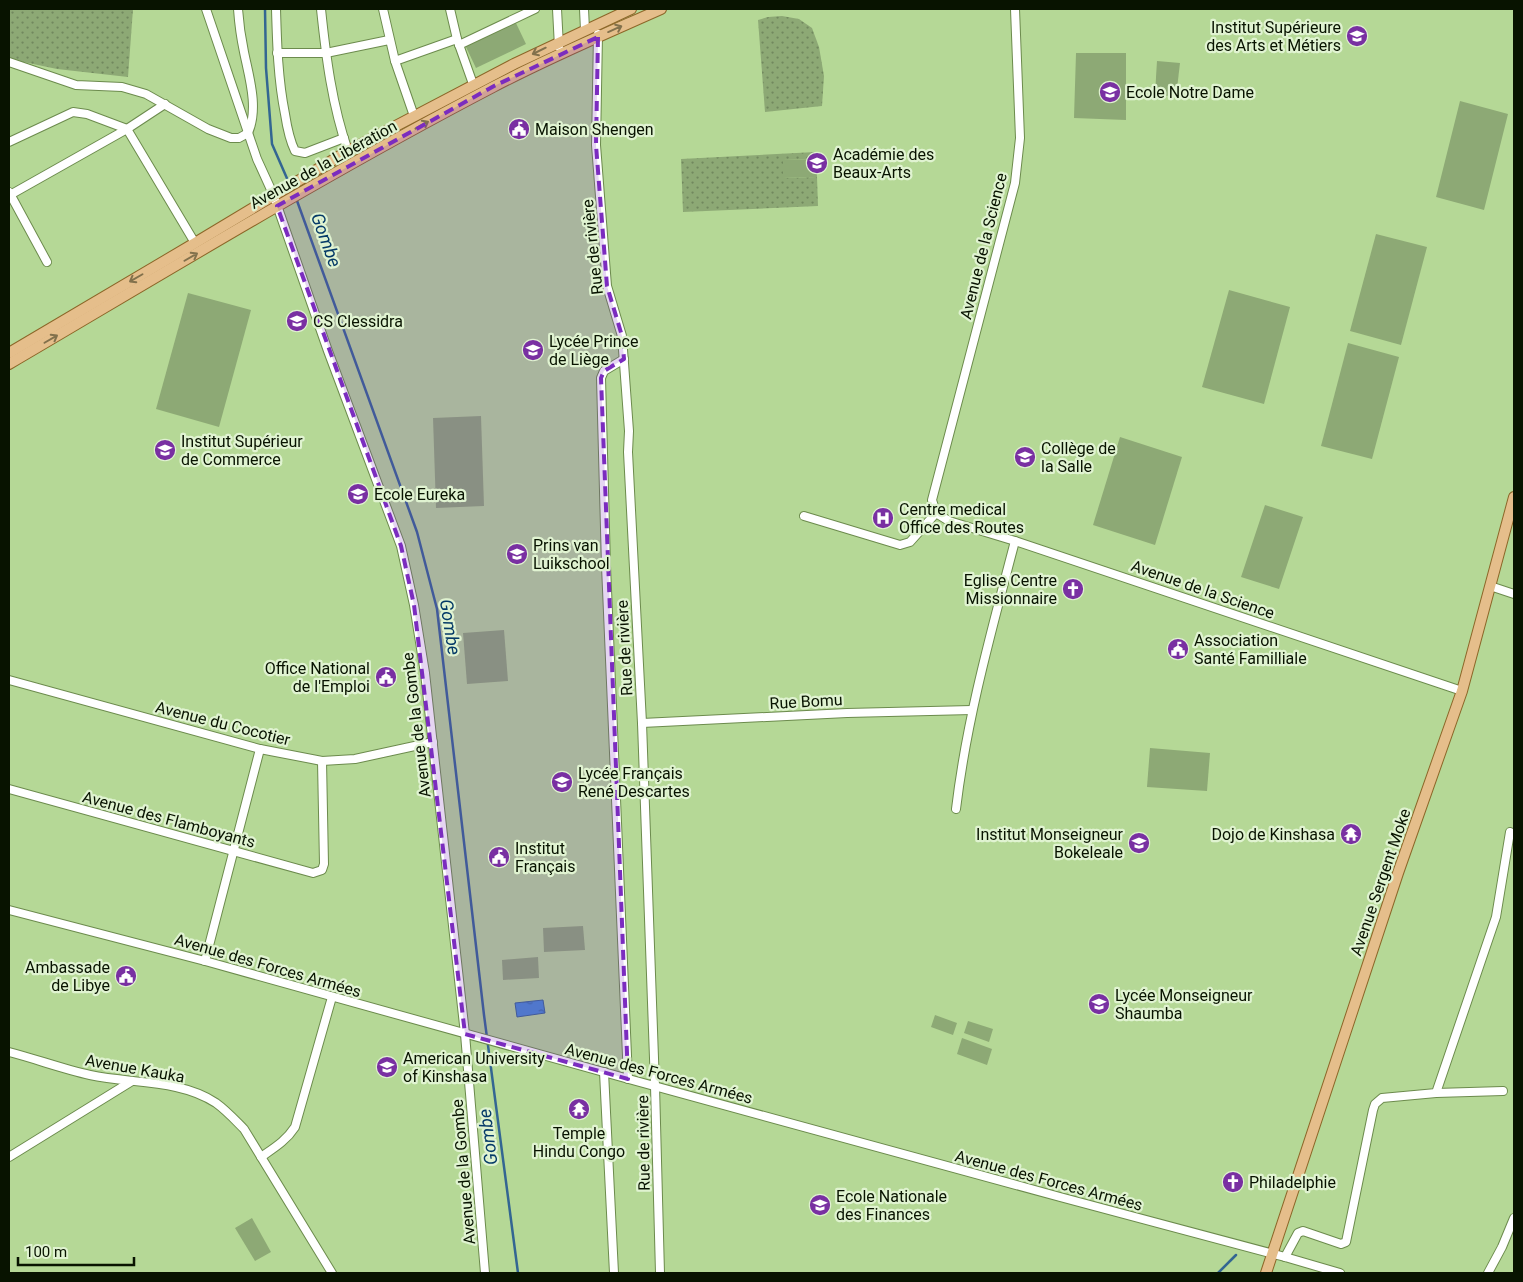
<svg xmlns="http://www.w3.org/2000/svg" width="1523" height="1282" font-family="Roboto,sans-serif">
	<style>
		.grass { fill: url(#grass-dots) }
		.pitch { fill: #8da975 }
		.water { fill: url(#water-ripples); stroke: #336692 }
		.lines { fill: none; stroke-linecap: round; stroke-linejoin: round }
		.stream { stroke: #336692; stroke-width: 2.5 }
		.minor-casing { stroke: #6c8b4d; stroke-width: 10 }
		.major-casing { stroke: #8c6628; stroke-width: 12 }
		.minor { stroke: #fff; stroke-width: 8 }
		.major { stroke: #e5be8b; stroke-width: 10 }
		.oneway { stroke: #82714c }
		.marked { fill: #7b2cbf; fill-opacity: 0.2; stroke: #7b2cbf; stroke-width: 4; stroke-dasharray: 10 6; stroke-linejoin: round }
		.labels { text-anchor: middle; stroke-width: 4.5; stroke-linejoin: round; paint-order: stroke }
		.poi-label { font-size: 16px; fill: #081300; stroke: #e0f3d1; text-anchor: start }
		.street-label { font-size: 16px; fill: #081300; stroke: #e0f3d1 }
		.water-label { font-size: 18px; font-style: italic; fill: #053a67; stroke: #e0f3d1 }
	</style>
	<defs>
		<pattern id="grass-dots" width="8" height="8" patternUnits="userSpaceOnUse" patternTransform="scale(1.25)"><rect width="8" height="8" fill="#8da975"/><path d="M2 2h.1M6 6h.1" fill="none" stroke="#71885e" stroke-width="1.8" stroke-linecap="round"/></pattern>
		<pattern id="water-ripples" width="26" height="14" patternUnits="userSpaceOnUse" patternTransform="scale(1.25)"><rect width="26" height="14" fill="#458ad0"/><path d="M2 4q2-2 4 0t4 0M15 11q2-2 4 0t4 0" fill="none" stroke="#3870a6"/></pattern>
	</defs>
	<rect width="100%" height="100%" fill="#b5d896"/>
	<g class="grass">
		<path d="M9 9H133L128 77 57 69 9 59Z"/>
		<path d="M782 16 799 19 812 28 819 47 824 76 822 106 765 112 758 20 768 17Z"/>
		<path d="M816 152V159L783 160V178L817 177 818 206 683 212 681 159Z"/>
	</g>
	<g class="pitch">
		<path d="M515 21 526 44 476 68 465 45Z"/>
		<path d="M1076 53H1126V120L1074 118Z"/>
		<path d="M1157 61 1180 63 1176 97 1155 94Z"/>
		<path d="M1460 101 1508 114 1484 210 1436 197Z"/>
		<path d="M816 159 817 177 783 178V160Z"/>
		<path d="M1376 234 1427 247 1401 345 1350 331Z"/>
		<path d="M1229 290 1290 307 1264 404 1202 387Z"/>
		<path d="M188 293 251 310 219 427 156 409Z"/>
		<path d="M1348 343 1399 357 1372 459 1321 446Z"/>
		<path d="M481 416 484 506 436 508 433 418Z"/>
		<path d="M1120 437 1182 457 1155 545 1093 525Z"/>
		<path d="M1265 505 1303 517 1279 589 1241 577Z"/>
		<path d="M504 630 508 681 467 684 463 633Z"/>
		<path d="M1150 748 1210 753 1207 791 1147 787Z"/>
		<path d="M583 926 585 950 544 952 543 928Z"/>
		<path d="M538 957 539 978 503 980 502 960Z"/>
		<path d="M935 1015 957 1023 953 1035 931 1027Z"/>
		<path d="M968 1021 993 1029 989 1042 964 1033Z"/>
		<path d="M962 1038 992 1049 987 1065 957 1054Z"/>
		<path d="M252 1218 271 1252 255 1261 235 1228Z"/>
	</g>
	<path class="water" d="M543 1000 545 1013 517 1017 515 1003Z"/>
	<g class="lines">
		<g class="stream">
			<path d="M265 9 266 68 272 144 289 183"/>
			<path d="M296 198 417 532 437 609 484 1015 518 1273"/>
			<path d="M1218 1273 1236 1255"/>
		</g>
		<g class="minor-casing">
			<g id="minor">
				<path d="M206 9 257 159 273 194 328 351 401 546 414 605 425 673 465 1034 485 1273"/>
				<path d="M276 9C277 44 278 79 285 114 287 127 289 139 295 151L305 153 344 138"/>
				<path d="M321 9C326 57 332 105 348 151"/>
				<path d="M383 9 395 61 414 116"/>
				<path d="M450 9 457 39 473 84"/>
				<path d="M557 9 559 47"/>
				<path d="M584 9 585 30"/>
				<path d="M1015 9 1020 138 1015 183 932 500 936 513 949 521 1015 541 1462 691"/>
				<path d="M598 34 596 145 607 286 622 336 629 431 628 452 642 723 655 1086 660 1273"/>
				<path d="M459 45 535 9"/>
				<path d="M277 53H326L389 40"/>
				<path d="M395 61 457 39"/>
				<path d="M9 62 76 85 122 87 146 94 208 129 231 138H239L248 133C259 108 249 77 244 52 241 38 239 23 238 9"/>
				<path d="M9 142 73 112 87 114 127 129 195 243"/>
				<path d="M9 192 47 262"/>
				<path d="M10 195 127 129 165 104"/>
				<path d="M624 359 604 371 601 378 606 566 628 1079"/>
				<path d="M804 516 900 545 910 542 936 513"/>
				<path d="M1490 586 1514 594"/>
				<path d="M9 680 260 749 322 761 355 759 433 742"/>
				<path d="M642 723 847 713 972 710"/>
				<path d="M9 789 313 873 322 870 324 864 322 761"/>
				<path d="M956 809C967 717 992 629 1015 541"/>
				<path d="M9 910 205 961 625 1078 1060 1197 1285 1257 1340 1273"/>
				<path d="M205 961 260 749"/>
				<path d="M9 1052C36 1059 63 1069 90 1075 131 1084 180 1079 216 1103 227 1111 235 1120 244 1129L332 1273"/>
				<path d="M604 1072 614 1273"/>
				<path d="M1436 1093 1503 1091"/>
				<path d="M9 1157 132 1081"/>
				<path d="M261 1157C274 1148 286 1141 295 1127L332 997"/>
				<path d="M1285 1257 1298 1233 1303 1231 1341 1244 1346 1242 1373 1110 1375 1104 1382 1098 1436 1093 1496 917 1510 832"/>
				<path d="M1488 1273 1502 1247 1514 1218"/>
			</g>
		</g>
		<g class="major-casing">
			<g id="major">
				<path d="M9 353 195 243 348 151 514 64 631 9"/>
				<path d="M9 364C169 270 328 173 493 87 548 58 605 34 661 9"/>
				<path d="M1266 1273 1398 873 1462 691 1514 497"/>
			</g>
		</g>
		<use href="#minor" class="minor"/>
		<use href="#major" class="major"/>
	</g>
	<defs><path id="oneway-shaft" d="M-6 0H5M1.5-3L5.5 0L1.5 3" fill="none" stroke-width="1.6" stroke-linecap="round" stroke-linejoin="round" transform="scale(1.25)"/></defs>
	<g class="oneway">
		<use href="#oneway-shaft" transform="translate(615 29) rotate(-24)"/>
		<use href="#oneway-shaft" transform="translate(539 51) rotate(154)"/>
		<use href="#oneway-shaft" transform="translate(422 125) rotate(-29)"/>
		<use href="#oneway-shaft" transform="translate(191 257) rotate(-30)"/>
		<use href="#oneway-shaft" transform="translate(136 278) rotate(150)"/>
		<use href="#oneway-shaft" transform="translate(51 339) rotate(-30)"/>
	</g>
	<path class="marked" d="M598 37 596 145 607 286 622 336 624 359 604 371 601 378 628 1079 465 1034 414 605 401 546 277 206 494 86Z"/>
	<defs>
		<g id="university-disc" transform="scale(1.125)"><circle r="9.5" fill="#7930a2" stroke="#e0f3d1"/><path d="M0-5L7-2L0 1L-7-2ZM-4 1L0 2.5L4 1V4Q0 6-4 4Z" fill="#fff"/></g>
		<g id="school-disc" transform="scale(1.125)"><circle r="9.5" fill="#7930a2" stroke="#e0f3d1"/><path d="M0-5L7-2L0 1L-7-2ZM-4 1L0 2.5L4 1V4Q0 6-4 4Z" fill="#fff"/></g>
		<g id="civic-disc" transform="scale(1.125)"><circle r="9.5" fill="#7930a2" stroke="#e0f3d1"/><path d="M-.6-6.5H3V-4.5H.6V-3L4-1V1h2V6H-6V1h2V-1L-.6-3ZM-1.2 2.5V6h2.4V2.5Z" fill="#fff"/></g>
		<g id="hospital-disc" transform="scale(1.125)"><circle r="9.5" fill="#7930a2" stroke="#e0f3d1"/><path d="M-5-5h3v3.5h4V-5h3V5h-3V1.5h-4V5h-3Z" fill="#fff"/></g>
		<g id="church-disc" transform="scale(1.125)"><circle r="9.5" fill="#7930a2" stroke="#e0f3d1"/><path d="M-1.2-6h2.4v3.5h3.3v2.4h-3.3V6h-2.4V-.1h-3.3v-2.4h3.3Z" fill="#fff"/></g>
		<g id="temple-disc" transform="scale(1.125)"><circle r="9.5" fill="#7930a2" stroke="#e0f3d1"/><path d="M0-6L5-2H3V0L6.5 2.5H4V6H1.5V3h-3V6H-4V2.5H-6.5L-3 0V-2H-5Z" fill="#fff"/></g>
	</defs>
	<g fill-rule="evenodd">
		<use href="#university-disc" x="1357" y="36"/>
		<use href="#school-disc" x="1110" y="92"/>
		<use href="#civic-disc" x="519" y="129"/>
		<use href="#university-disc" x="817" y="163"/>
		<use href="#school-disc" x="297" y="321"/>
		<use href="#school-disc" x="533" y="350"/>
		<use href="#university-disc" x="165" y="450"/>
		<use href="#school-disc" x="1025" y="457"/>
		<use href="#school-disc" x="358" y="494"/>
		<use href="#hospital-disc" x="883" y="518"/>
		<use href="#school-disc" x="517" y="554"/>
		<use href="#church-disc" x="1073" y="589"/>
		<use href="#civic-disc" x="1178" y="649"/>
		<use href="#civic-disc" x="386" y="677"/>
		<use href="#school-disc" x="562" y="782"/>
		<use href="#temple-disc" x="1351" y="834"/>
		<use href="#school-disc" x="1139" y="843"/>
		<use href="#civic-disc" x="499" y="857"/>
		<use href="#civic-disc" x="126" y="976"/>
		<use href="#school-disc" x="1099" y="1004"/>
		<use href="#university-disc" x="387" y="1067"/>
		<use href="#temple-disc" x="579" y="1109"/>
		<use href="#church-disc" x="1233" y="1182"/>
		<use href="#university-disc" x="820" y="1205"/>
	</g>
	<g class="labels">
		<g class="poi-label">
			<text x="1341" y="33" text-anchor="end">Institut Supérieure<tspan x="1341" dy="18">des Arts et Métiers</tspan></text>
			<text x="1126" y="98">Ecole Notre Dame</text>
			<text x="535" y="135">Maison Shengen</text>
			<text x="833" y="160">Académie des<tspan x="833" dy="18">Beaux-Arts</tspan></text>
			<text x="313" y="327">CS Clessidra</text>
			<text x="549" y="347">Lycée Prince<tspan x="549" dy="18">de Liège</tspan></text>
			<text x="181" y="447">Institut Supérieur<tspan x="181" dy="18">de Commerce</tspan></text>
			<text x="1041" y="454">Collège de<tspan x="1041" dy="18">la Salle</tspan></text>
			<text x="374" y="500">Ecole Eureka</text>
			<text x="899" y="515">Centre medical<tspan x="899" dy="18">Office des Routes</tspan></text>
			<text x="533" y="551">Prins van<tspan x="533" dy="18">Luikschool</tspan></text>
			<text x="1057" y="586" text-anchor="end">Eglise Centre<tspan x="1057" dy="18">Missionnaire</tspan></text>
			<text x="1194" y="646">Association<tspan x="1194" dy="18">Santé Familliale</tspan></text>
			<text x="370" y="674" text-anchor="end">Office National<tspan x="370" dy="18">de l'Emploi</tspan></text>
			<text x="578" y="779">Lycée Français<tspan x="578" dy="18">René Descartes</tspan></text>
			<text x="1123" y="840" text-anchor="end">Institut Monseigneur<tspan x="1123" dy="18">Bokeleale</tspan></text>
			<text x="1335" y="840" text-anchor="end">Dojo de Kinshasa</text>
			<text x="515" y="854">Institut<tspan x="515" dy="18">Français</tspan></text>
			<text x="110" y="973" text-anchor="end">Ambassade<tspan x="110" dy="18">de Libye</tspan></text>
			<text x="1115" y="1001">Lycée Monseigneur<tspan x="1115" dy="18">Shaumba</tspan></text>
			<text x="403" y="1064">American University<tspan x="403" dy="18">of Kinshasa</tspan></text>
			<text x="579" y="1139" text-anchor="middle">Temple<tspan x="579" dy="18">Hindu Congo</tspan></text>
			<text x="1249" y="1188">Philadelphie</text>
			<text x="836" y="1202">Ecole Nationale<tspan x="836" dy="18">des Finances</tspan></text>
		</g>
		<g class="street-label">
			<text transform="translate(323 164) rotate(-29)" y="6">Avenue de la Libération</text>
			<text transform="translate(983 246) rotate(-76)" y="6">Avenue de la Science</text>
			<text transform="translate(592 247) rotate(-96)" y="6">Rue de rivière</text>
			<text transform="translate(1203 589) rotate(19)" y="6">Avenue de la Science</text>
			<text transform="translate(624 648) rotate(-93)" y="6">Rue de rivière</text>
			<text transform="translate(806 701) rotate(-3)" y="6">Rue Bomu</text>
			<text transform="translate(223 723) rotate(14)" y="6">Avenue du Cocotier</text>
			<text transform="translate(416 725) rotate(-97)" y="6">Avenue de la Gombe</text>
			<text transform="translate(169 819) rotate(15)" y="6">Avenue des Flamboyants</text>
			<text transform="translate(1380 882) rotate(-71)" y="6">Avenue Sergent Moke</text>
			<text transform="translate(268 965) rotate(16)" y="6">Avenue des Forces Armées</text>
			<text transform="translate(135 1068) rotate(10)" y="6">Avenue Kauka</text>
			<text transform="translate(659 1073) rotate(15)" y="6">Avenue des Forces Armées</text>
			<text transform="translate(643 1143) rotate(-91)" y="6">Rue de rivière</text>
			<text transform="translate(463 1172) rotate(-95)" y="6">Avenue de la Gombe</text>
			<text transform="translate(1049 1180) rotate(15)" y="6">Avenue des Forces Armées</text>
		</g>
		<g class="water-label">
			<text transform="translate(326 240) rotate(70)" y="6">Gombe</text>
			<text transform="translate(450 627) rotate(81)" y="6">Gombe</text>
			<text transform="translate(488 1137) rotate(-97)" y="6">Gombe</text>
		</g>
	</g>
	<rect width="1523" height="1282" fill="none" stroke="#081300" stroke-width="20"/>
	<path d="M18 1257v8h116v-8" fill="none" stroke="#081300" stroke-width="2.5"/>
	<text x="25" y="1257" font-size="15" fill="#081300" stroke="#e0f3d1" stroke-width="4" paint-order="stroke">100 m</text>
</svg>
